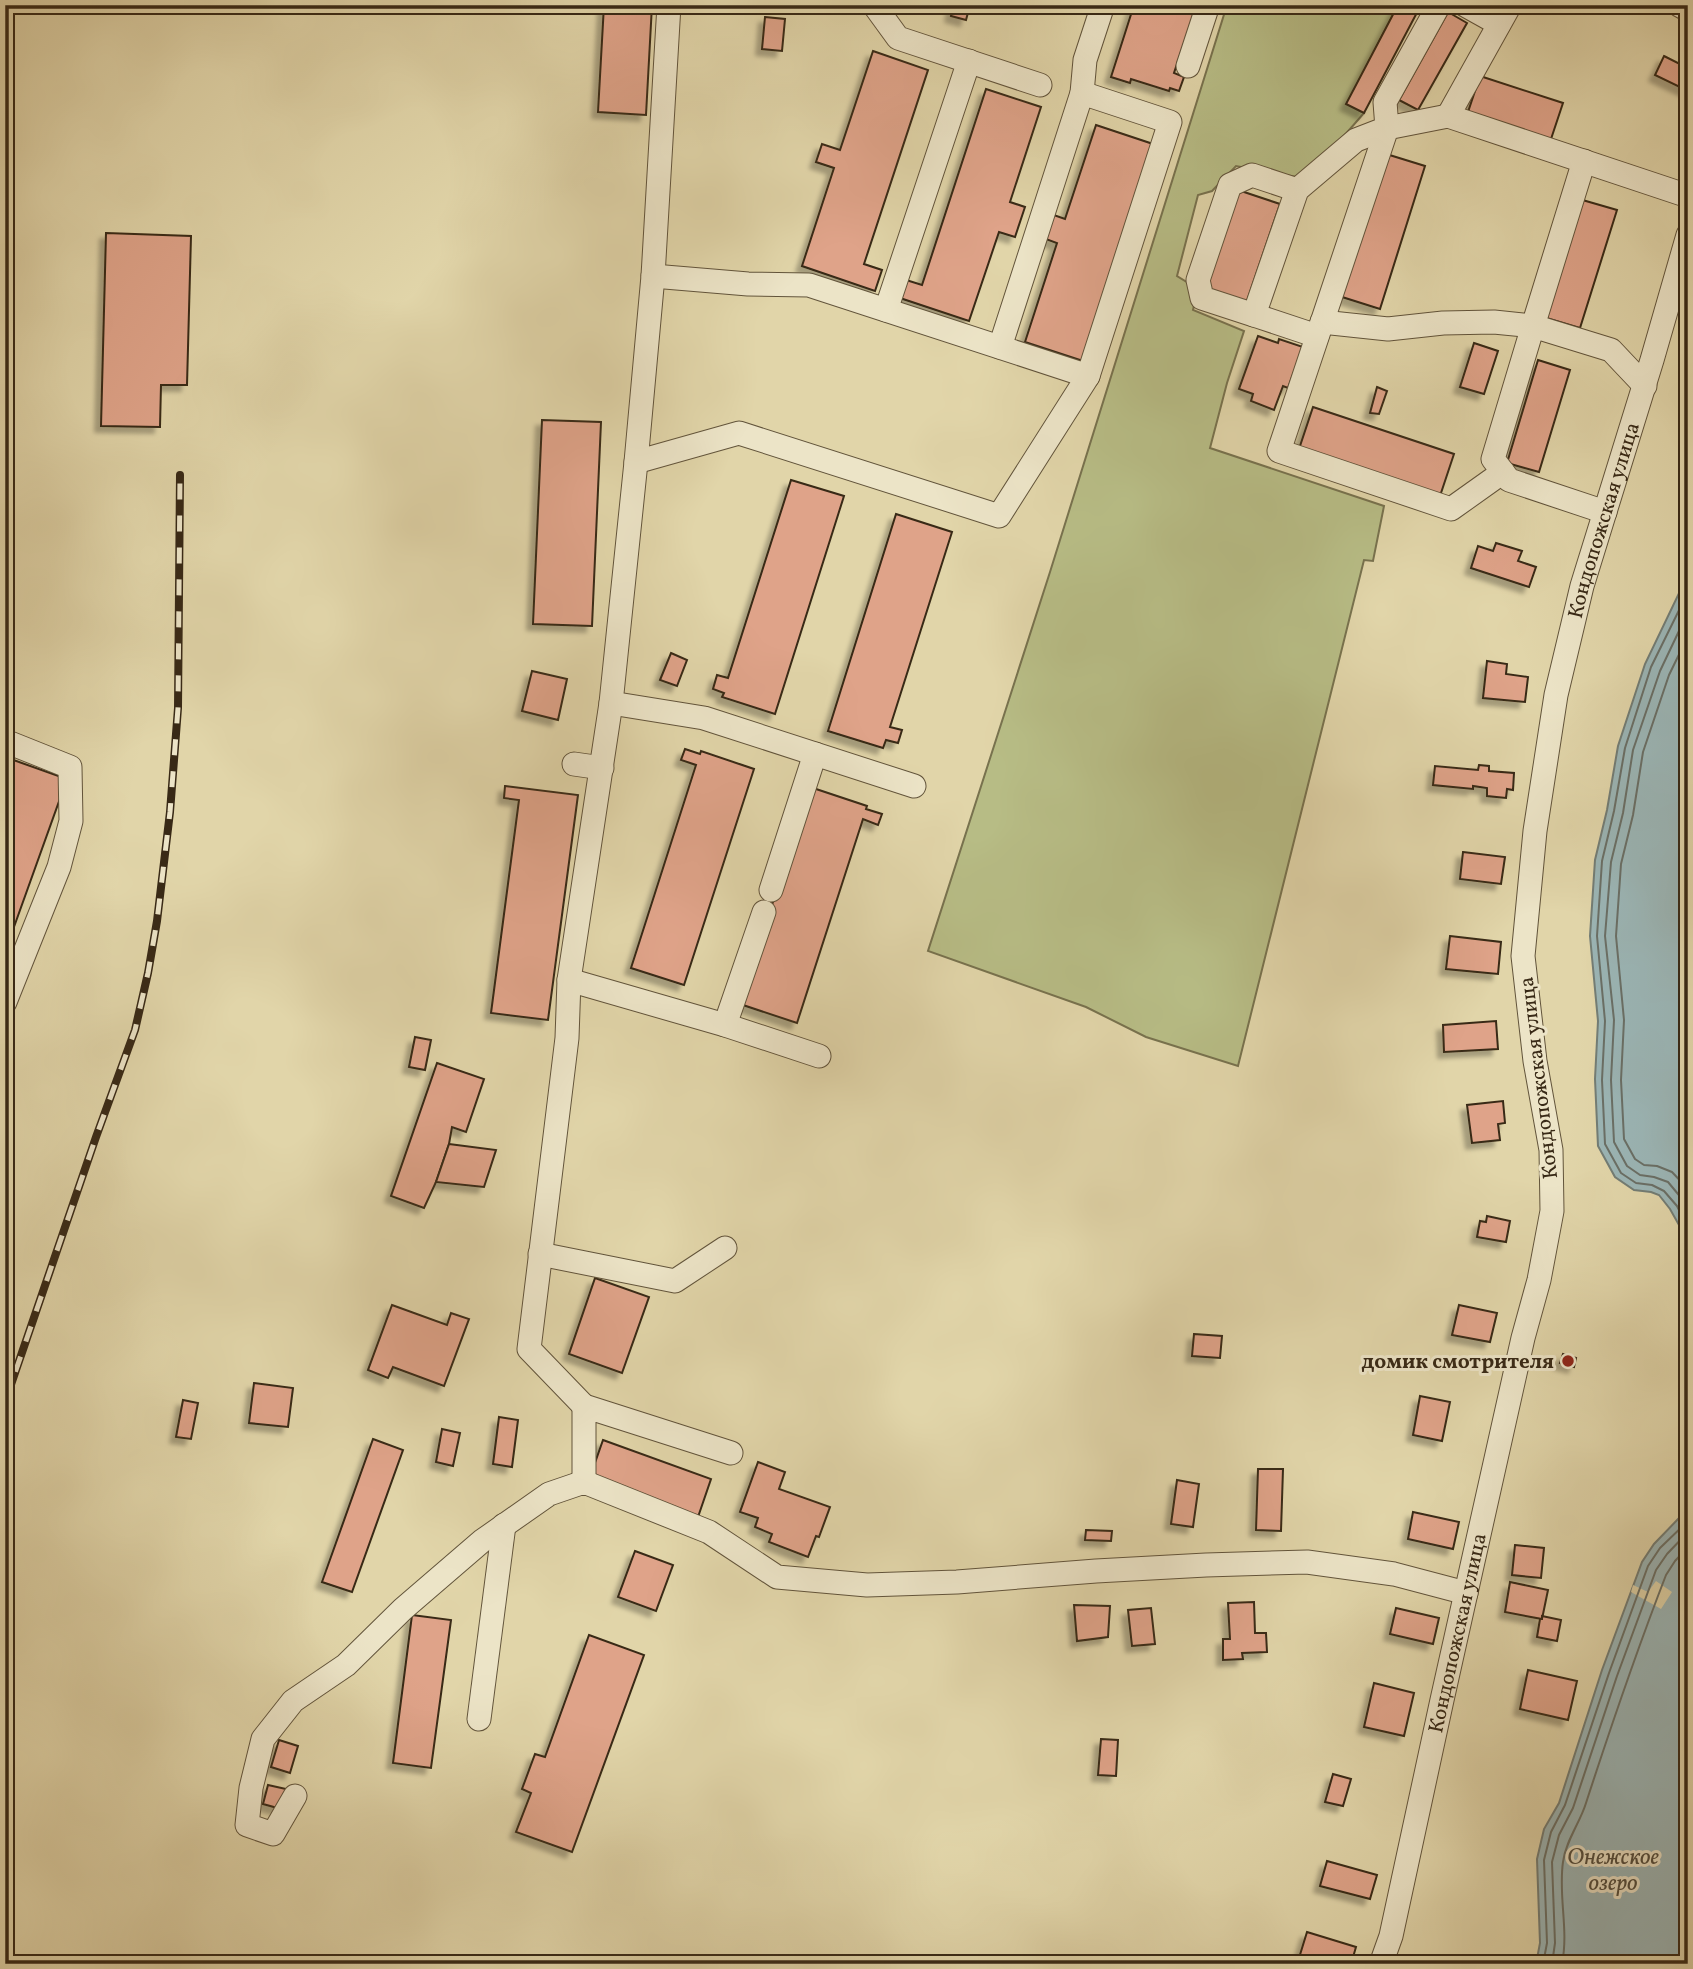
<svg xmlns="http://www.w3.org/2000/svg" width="1693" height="1969" font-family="Vollkorn,serif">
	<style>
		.green { fill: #b7bc85; stroke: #78724e; stroke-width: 2 }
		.water { fill: #9bb5b5; stroke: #737d75; stroke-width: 2 }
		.pier { fill: #e1d5a9 }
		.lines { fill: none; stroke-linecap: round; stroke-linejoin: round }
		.shore { stroke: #6a6f66; stroke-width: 2 }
		.building { fill: #dfa389; stroke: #382916; stroke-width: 2; filter: url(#shadow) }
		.minor-casing { stroke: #62543b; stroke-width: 25 }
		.minor { stroke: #ece4c7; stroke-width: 23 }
		.rail-casing { stroke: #382916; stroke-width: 8 }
		.rail { stroke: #ece4c7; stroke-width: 5; stroke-dasharray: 16; stroke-linecap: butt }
		.poi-dot { fill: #8f2418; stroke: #ece4c7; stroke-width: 2.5 }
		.labels { text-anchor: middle; stroke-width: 6; stroke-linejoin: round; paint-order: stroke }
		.street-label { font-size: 21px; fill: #382916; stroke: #ece4c7 }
		.poi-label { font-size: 21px; font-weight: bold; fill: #382916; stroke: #ece4c7; text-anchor: end }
		.water-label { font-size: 23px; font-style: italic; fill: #514c3e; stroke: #ece4c7 }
	</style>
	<defs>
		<filter id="shadow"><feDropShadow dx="-6" dy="6" stdDeviation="2" flood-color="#0004"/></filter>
	</defs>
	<rect width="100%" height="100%" fill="#e1d5a9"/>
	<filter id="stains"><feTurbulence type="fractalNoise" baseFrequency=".00286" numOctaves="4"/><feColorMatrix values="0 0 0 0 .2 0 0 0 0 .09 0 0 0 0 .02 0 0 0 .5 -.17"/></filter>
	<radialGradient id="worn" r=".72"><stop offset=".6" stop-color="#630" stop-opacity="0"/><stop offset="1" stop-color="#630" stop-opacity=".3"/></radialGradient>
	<path class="green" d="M1227 5H1398L1347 104 1364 113 1337 144 1297 177 1236 166 1212 191 1198 195 1177 276 1198 289 1193 310 1244 331 1227 383 1210 448 1384 506 1373 561 1364 560 1238 1066 1146 1037 1086 1007 928 951 1050 572Z"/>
	<g class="water">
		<path d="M1688 581V1241L1670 1209 1659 1195 1651 1192 1634 1190 1615 1177 1598 1146 1595 1079 1598 1021 1590 936 1595 860 1607 810 1618 746 1645 664 1681 589Z"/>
		<path d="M1688 1514V1964H1536L1540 1943 1537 1859 1544 1829 1559 1803 1602 1670 1642 1562 1654 1544 1681 1516Z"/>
	</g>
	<path class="pier" d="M1656 1581 1672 1592 1661 1609 1631 1592 1633 1585 1648 1592Z"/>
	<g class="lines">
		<g class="shore">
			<path d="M1688 592 1651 667 1625 748 1614 811 1602 861 1597 936 1605 1021 1602 1080 1605 1144 1621 1173 1636 1183 1652 1185 1664 1191 1677 1206 1688 1228"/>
			<path d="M1688 612 1660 671 1633 750 1623 813 1611 862 1605 936 1614 1020 1611 1080 1614 1142 1627 1166 1640 1175 1654 1177 1668 1182 1683 1200 1688 1208"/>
			<path d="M1688 636 1669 675 1643 752 1633 815 1621 864 1616 936 1624 1020 1621 1080 1624 1139 1635 1159 1644 1165 1657 1166 1672 1172 1688 1189"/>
			<path d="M1543 1964 1547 1943 1544 1860 1551 1832 1565 1805 1609 1673 1648 1566 1660 1548 1688 1521"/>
			<path d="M1552 1964 1555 1943 1552 1862 1559 1835 1573 1808 1617 1676 1656 1570 1667 1554 1688 1532"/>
			<path d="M1562 1964C1569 1929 1558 1896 1563 1862 1566 1840 1580 1823 1586 1803 1611 1726 1637 1650 1666 1575L1675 1561 1688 1547"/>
		</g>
	</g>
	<g class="building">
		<path d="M604 5H652L646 115 598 112Z"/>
		<path d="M953 5H970L966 20 951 16Z"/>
		<path d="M1134 5H1197L1174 73 1184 77 1179 91 1170 88 1169 91 1131 79 1130 83 1111 77Z"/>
		<path d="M1398 5H1421L1364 113 1346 104Z"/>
		<path d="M1448 12 1467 23 1418 110 1399 100Z"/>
		<path d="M765 17 785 19 782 51 762 49Z"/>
		<path d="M873 51 928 70 864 264 882 270 875 291 802 266 834 168 816 162 822 144 840 150Z"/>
		<path d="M1664 56 1688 68V91L1655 75Z"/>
		<path d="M1480 76 1563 103 1550 142 1467 115Z"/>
		<path d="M986 89 1041 107 1010 202 1025 207 1015 237 999 232 969 321 897 297 903 279 922 285Z"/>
		<path d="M1096 125 1153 144 1083 361 1025 342 1057 243 1043 238 1051 214 1065 219Z"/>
		<path d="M1383 153 1425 166 1380 309 1339 296Z"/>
		<path d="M1238 190 1280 204 1246 304 1205 290Z"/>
		<path d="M1579 199 1617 210 1580 328 1543 317Z"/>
		<path d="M106 233 191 236 187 385H161L160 427 101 426Z"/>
		<path d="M1258 336 1278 343 1279 339 1303 347 1288 388 1283 386 1274 410 1251 401 1253 394 1239 389Z"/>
		<path d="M1474 343 1498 351 1484 394 1460 387Z"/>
		<path d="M1538 360 1570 370 1539 472 1507 463Z"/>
		<path d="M1377 387 1387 391 1379 414 1370 413Z"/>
		<path d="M1313 407 1454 454 1440 496 1299 449Z"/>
		<path d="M542 420 601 422 592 626 533 624Z"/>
		<path d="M791 480 844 496 775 714 722 697 724 693 713 689 717 675 728 678Z"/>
		<path d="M896 514 952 532 890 727 902 730 898 743 886 740 883 748 828 731Z"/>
		<path d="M1496 543 1522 551 1518 561 1536 567 1529 587 1471 568 1478 546 1493 551Z"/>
		<path d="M671 653 687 660 677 686 660 680Z"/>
		<path d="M1487 661 1507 664 1506 674 1528 677 1525 702 1483 698Z"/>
		<path d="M532 671 567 679 558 720 522 711Z"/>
		<path d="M685 749 700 754 701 751 754 769 684 985 631 968 696 765 681 760Z"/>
		<path d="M5 757 67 779 5 952Z"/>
		<path d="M1479 765 1489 766V771L1514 773 1513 790 1507 789 1506 798 1487 796V788L1473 786V789L1433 785 1435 766 1478 770Z"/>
		<path d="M505 786 578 795 548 1020 491 1013 519 800 504 798Z"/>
		<path d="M810 787 867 806 866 809 882 814 878 825 863 819 797 1023 740 1004Z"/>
		<path d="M1463 852 1505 857 1501 884 1460 879Z"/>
		<path d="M1450 936 1501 942 1498 974 1446 969Z"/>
		<path d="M1496 1021 1498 1049 1444 1052 1443 1025Z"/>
		<path d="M415 1037 431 1040 425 1070 409 1067Z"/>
		<path d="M437 1063 484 1079 466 1132 452 1127 449 1144 436 1182 424 1208 391 1196Z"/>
		<path d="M1503 1101 1505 1123 1498 1124 1500 1140 1472 1143 1467 1105Z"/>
		<path d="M449 1144 496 1150 484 1187 436 1182Z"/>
		<path d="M1487 1216 1510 1221 1506 1242 1477 1237 1480 1221 1486 1222Z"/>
		<path d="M595 1278 649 1297 622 1373 569 1354Z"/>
		<path d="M392 1305 447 1325 451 1313 469 1319 444 1386 393 1367 388 1378 368 1370Z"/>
		<path d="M1459 1305 1497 1313 1490 1342 1452 1335Z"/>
		<path d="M1194 1334 1222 1336 1220 1358 1192 1356Z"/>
		<path d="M1563 1354 1576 1358 1574 1367 1560 1363Z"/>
		<path d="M254 1383 293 1388 288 1427 249 1423Z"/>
		<path d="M1420 1396 1450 1402 1442 1441 1413 1435Z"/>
		<path d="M183 1400 198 1403 191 1439 176 1437Z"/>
		<path d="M499 1417 518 1420 512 1467 493 1464Z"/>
		<path d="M442 1429 460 1433 453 1466 436 1462Z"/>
		<path d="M373 1439 403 1450 352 1592 322 1582Z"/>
		<path d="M603 1440 711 1479 698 1517 590 1477Z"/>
		<path d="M758 1462 785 1472 779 1489 830 1507 819 1537 816 1536 808 1557 769 1542 772 1534 755 1527 758 1518 740 1512Z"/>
		<path d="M1258 1469H1283L1281 1531 1256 1530Z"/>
		<path d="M1177 1480 1199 1484 1193 1527 1171 1524Z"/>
		<path d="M1413 1512 1459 1522 1453 1549 1408 1539Z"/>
		<path d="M1086 1530 1112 1531 1111 1541 1085 1540Z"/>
		<path d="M1515 1545 1544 1548 1541 1578 1512 1575Z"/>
		<path d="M635 1551 673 1565 656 1611 618 1597Z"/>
		<path d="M1510 1582 1548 1590 1542 1619 1505 1612Z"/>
		<path d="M1254 1602 1255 1633H1266L1267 1652 1242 1653 1243 1659 1223 1660V1639H1230L1228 1603Z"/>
		<path d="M1074 1605 1110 1606 1108 1637 1077 1641Z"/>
		<path d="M1151 1608 1155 1644 1132 1646 1128 1610Z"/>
		<path d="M1396 1608 1439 1618 1433 1644 1390 1634Z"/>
		<path d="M412 1615 451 1620 431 1768 393 1763Z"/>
		<path d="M1542 1616 1561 1620 1557 1641 1537 1637 1540 1619H1542Z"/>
		<path d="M589 1635 644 1655 572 1852 516 1832 531 1793 522 1789 535 1754 545 1757Z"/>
		<path d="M1528 1670 1577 1681 1568 1720 1520 1709Z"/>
		<path d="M1374 1683 1414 1693 1404 1736 1364 1727Z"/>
		<path d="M1101 1739 1118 1740 1116 1776 1098 1775Z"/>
		<path d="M279 1740 298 1746 290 1773 271 1767Z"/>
		<path d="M1333 1774 1351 1779 1343 1806 1325 1802Z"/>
		<path d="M268 1785 286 1789 281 1809 263 1804Z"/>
		<path d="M1327 1861 1377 1875 1370 1899 1320 1886Z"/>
		<path d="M1307 1932 1356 1947 1351 1964H1318L1299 1958Z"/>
	</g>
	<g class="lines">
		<g class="minor-casing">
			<g id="minor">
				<path d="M874 5 898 38 1040 85"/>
				<path d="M1465 5 1499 24"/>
				<path d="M1679 5 1688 10"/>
				<path d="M1188 66 1208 5"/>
				<path d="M1082 93 1085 60 1103 5"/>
				<path d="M1448 116 1510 5"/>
				<path d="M653 276 748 284 809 285 1088 376"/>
				<path d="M886 310 969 61"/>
				<path d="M1254 315 1202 298 1198 280 1230 185 1252 175 1297 190"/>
				<path d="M1322 322 1388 329 1443 323 1494 322 1533 326 1584 161"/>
				<path d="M1317 336 1254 315 1297 190 1356 140 1387 128 1385 102 1439 5"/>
				<path d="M636 462 739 433 999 516 1088 376 1170 122 1082 93 1000 347"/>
				<path d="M1503 472 1451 509 1279 451 1387 128 1448 116 1688 196"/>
				<path d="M1605 512 1509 480 1493 459 1533 326 1611 350 1645 386"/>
				<path d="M611 703 704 718 914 786"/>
				<path d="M5 741 70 767 71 821 59 867 5 1002"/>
				<path d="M574 764 602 768"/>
				<path d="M771 890 815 754"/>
				<path d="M569 980 725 1025 819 1056"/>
				<path d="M725 1025 764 912"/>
				<path d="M540 1254 675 1281 725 1248"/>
				<path d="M584 1406 529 1349 567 1038 569 980 611 703 636 462 653 276 669 5"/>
				<path d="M584 1482V1406L731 1453"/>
				<path d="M479 1719 504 1525"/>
				<path d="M295 1796 273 1834 247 1825 251 1788 263 1739 293 1701 346 1665 403 1609 482 1541 549 1494 584 1482 709 1532 777 1577 867 1585 957 1582 1096 1571 1206 1565 1307 1562 1394 1574 1466 1593"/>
				<path id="s1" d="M1381 1964 1391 1936 1442 1700 1523 1338 1539 1280 1552 1211 1551 1150 1535 1061 1523 956 1535 831 1556 695 1582 586 1652 360 1688 235"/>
			</g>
		</g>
		<use href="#minor" class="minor"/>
		<g class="rail-casing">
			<path id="rail" d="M5 1402 96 1137 135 1030 148 973 157 921 170 812 178 708 180 475"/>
		</g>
		<use href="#rail" class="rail"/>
	</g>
	<circle class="poi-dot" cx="1568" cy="1361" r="7"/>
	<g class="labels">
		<g class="street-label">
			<text dy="7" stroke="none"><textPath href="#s1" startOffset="1474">Кондопожская улица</textPath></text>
			<text transform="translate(1538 1078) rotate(-97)" y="7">Кондопожская улица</text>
			<text dy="7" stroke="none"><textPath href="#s1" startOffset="340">Кондопожская улица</textPath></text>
		</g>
		<g class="poi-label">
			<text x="1554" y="1368">домик смотрителя</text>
		</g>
		<g class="water-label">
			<text x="1613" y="1864">Онежское<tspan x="1613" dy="26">озеро</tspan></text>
		</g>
	</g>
	<rect width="1693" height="1969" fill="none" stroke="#e1d5a9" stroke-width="28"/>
	<rect x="7" y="7" width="1679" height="1955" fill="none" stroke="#382916" stroke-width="3.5"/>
	<rect x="14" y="14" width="1665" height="1941" fill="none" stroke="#382916" stroke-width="2"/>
	<rect width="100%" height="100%" filter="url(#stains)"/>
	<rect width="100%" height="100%" fill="url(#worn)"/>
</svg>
